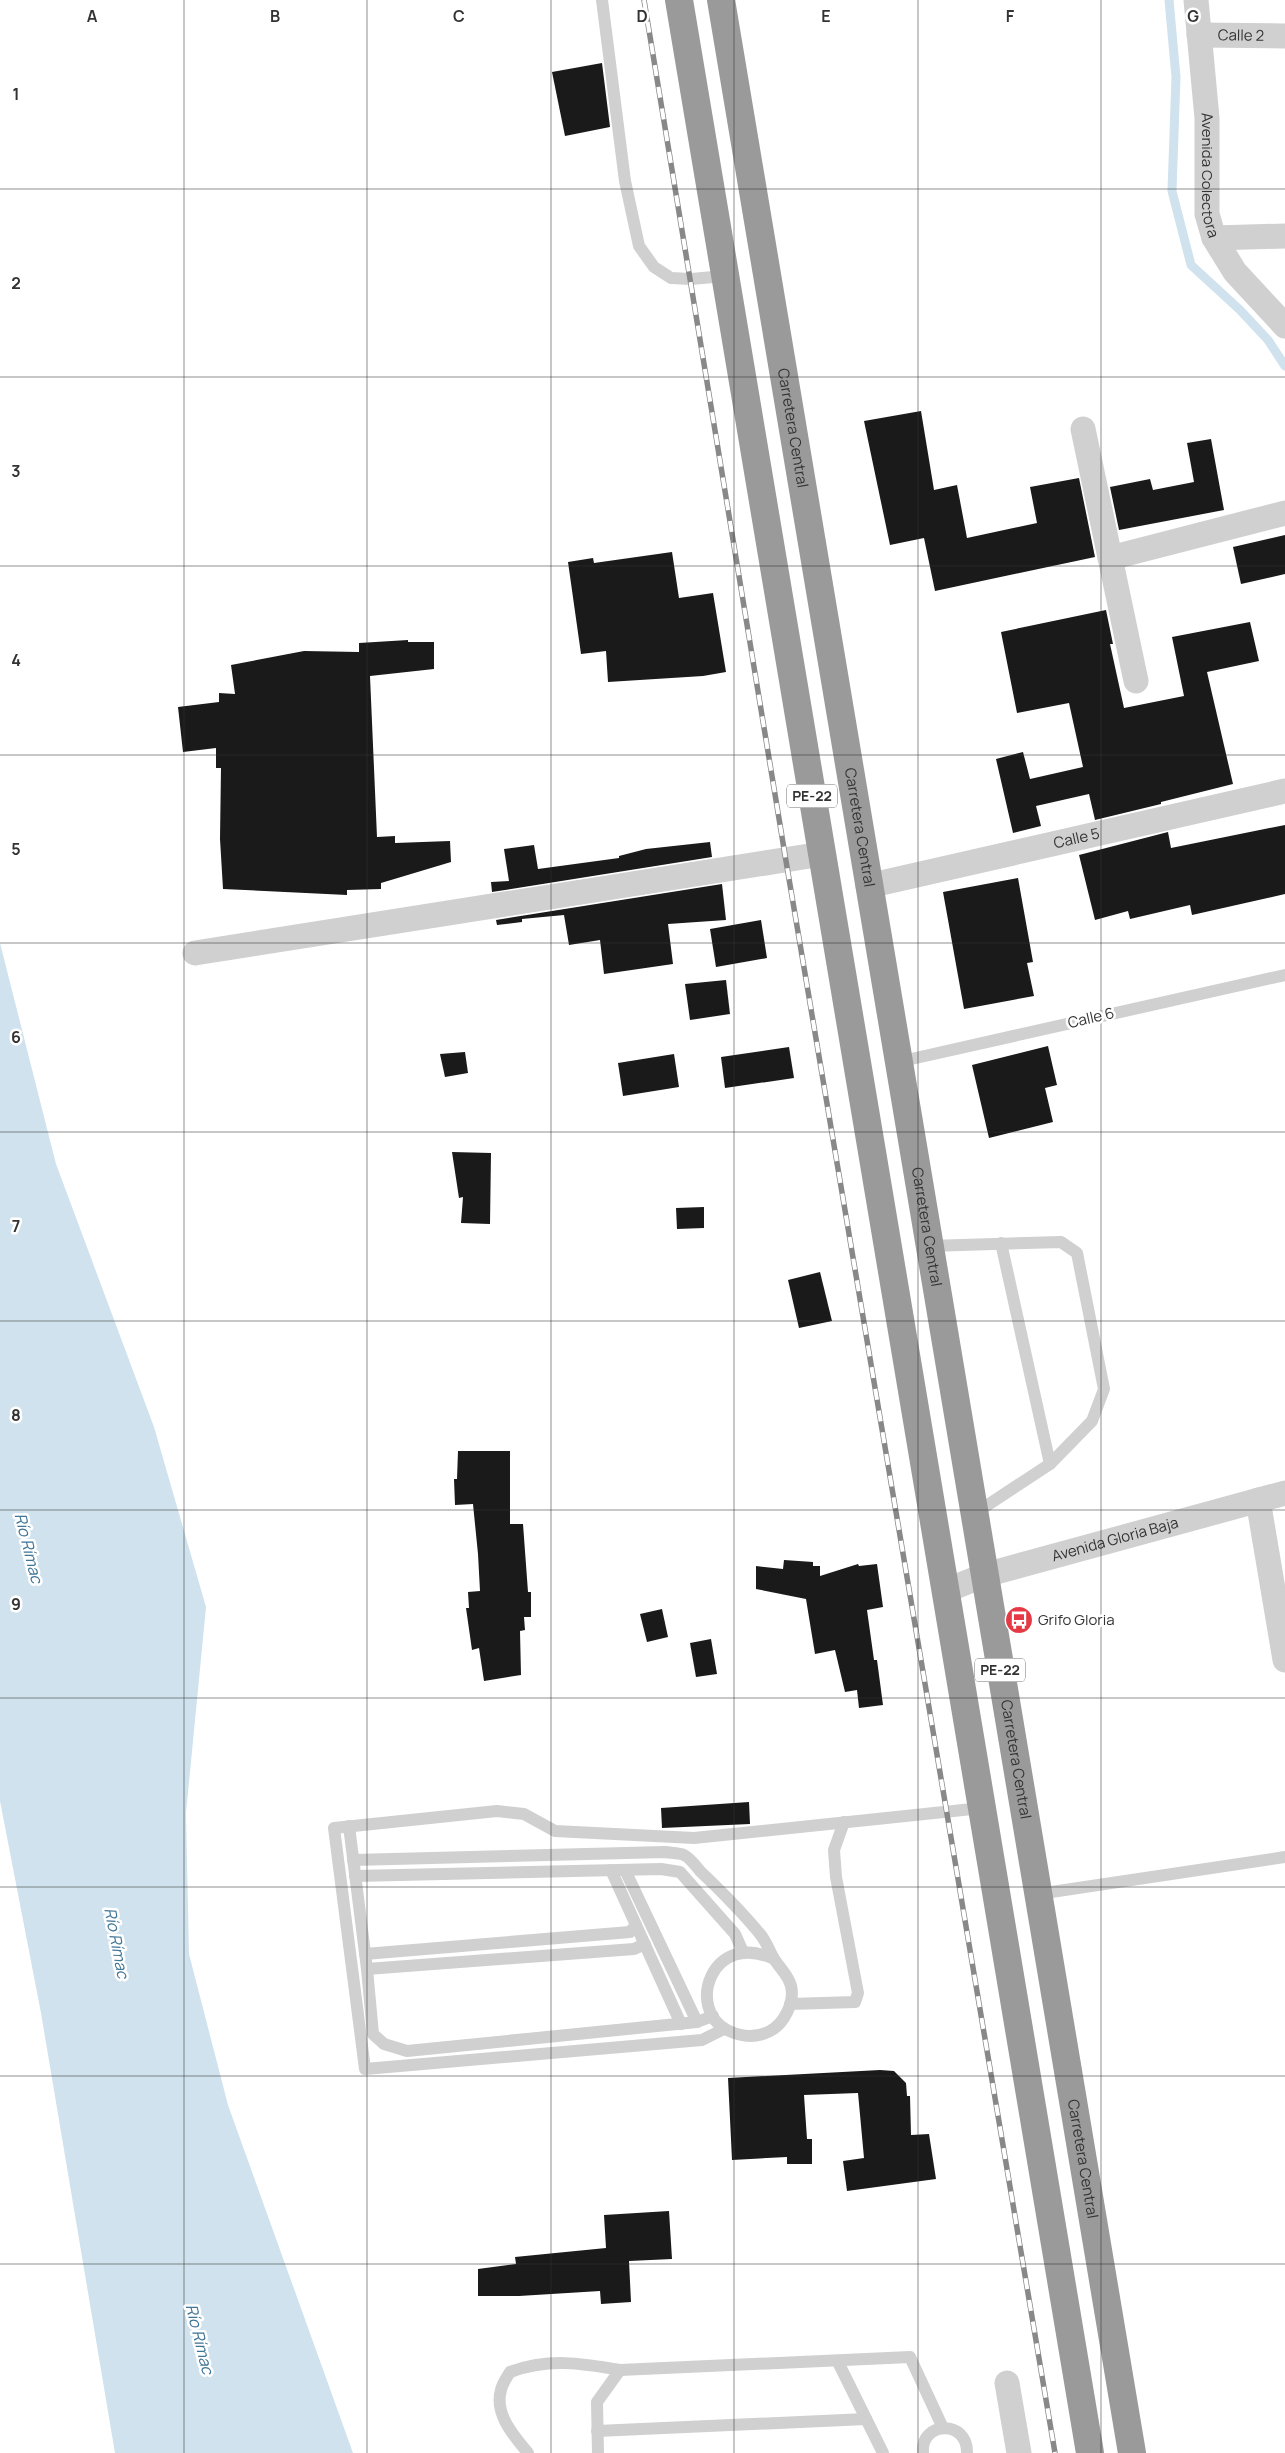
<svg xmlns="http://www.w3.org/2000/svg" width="1285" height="2453" font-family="Manrope,sans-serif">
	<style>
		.water { fill: #cfe2ee }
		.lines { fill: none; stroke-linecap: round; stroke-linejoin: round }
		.stream { stroke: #cfe2ee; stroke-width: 9 }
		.building { fill: #1a1a1a }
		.lane { stroke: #d0d0d0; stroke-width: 12 }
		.street { stroke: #d0d0d0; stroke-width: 25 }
		.highway { stroke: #9a9a9a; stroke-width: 28 }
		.rail-casing { stroke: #888; stroke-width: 5.5 }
		.rail { stroke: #fff; stroke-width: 4; stroke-dasharray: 11; stroke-linecap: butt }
		.grid { fill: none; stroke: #333; stroke-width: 1; stroke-opacity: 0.55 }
		.labels { text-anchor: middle; stroke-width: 5; stroke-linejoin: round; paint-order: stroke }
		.shield { fill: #fff; stroke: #707070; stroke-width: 1 }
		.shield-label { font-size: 14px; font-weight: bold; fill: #333 }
		.street-label { font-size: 15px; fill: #333; stroke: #fff }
		.poi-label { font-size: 15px; fill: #333; stroke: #fff; text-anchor: start }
		.water-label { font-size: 16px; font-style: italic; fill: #3f7597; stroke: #fff }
		.grid-label { font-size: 16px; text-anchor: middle; font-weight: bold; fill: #333; stroke: #fff; stroke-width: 5; stroke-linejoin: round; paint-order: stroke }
	</style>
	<rect width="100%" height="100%" fill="#fff"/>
	<path class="water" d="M0 943 56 1164 154 1427 206 1607 186 1813 189 1954 228 2105 353 2453H115L41 2013 0 1801Z"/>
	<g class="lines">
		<path class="stream" d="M1169 0 1176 77 1172 191 1191 265 1240 310 1268 340 1285 366"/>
	</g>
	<g class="building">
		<path d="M602 63 610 127 565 136 552 72Z"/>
		<path d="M921 411 934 490 957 485 967 538 1037 523 1030 487 1079 478 1095 557 935 591 924 538 890 545 864 421Z"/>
		<path d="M1211 439 1224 510 1119 530 1110 487 1150 479 1153 490 1194 482 1187 443Z"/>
		<path d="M1285 535V574L1241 584 1233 547Z"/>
		<path d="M672 552 679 598 713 593 726 672 703 676 608 682 606 651 581 654 568 562 593 558 594 563Z"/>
		<path d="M1106 610 1113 644H1110L1124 708 1184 696 1172 637 1250 622 1259 661 1207 672 1233 784 1161 802V804L1095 820 1089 794 1036 806 1041 826 1013 833 996 759 1023 752 1030 779 1083 767 1069 703 1017 713 1001 632Z"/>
		<path d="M408 640V642H434V669L370 676 377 837 395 836V843L450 841 451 862 381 883V889L347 890V895L223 889 220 839 221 768H216V748L183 752 178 707 219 702V693L235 694 231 665 304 651 359 652V643Z"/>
		<path d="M1285 825V894L1192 915 1190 905 1130 919 1128 911 1095 920 1079 855 1168 832 1171 848Z"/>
		<path d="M710 842 712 857 492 892 491 882 509 881 504 849 534 845 538 869 619 858V856L646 849Z"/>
		<path d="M1018 878 1033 962 1027 963 1034 996 964 1009 943 892Z"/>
		<path d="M722 884 726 920 668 924 673 964 604 974 600 940 569 945 564 915 522 919V922L497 925 496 920Z"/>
		<path d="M761 920 767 958 716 967 710 929Z"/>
		<path d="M726 980 730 1014 690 1020 685 984Z"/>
		<path d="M1048 1046 1057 1085 1045 1088 1053 1122 989 1138 972 1065Z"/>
		<path d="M789 1047 794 1078 725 1088 721 1057Z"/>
		<path d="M465 1052 468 1073 445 1077 440 1054Z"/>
		<path d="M674 1054 679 1087 623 1096 618 1063Z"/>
		<path d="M452 1152 491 1153 490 1224 461 1223 463 1197 459 1198Z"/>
		<path d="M704 1207V1228L677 1229 676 1208Z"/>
		<path d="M820 1272 832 1321 799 1328 788 1280Z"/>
		<path d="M458 1451H510V1524H523L528 1592H531V1617H524L525 1630 520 1631 521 1675 484 1681 479 1648 472 1650 466 1608H469L468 1592 480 1591 478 1554 473 1504 455 1505 454 1479H457Z"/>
		<path d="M784 1560 813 1562V1566H820V1576L858 1564 859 1566 877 1564 883 1607 867 1610 874 1660H877L883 1705 859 1708 857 1690 845 1692 835 1650 815 1654 806 1599 756 1589V1566L783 1569Z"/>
		<path d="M662 1609 668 1637 647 1642 640 1614Z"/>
		<path d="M711 1639 717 1674 696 1677 690 1643Z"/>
		<path d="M749 1802 750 1824 662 1828 661 1808Z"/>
		<path d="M880 2070 894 2071 906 2083 907 2096H910L911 2135 929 2134 936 2179 847 2191 843 2161 864 2158 858 2093 804 2095 807 2139H812V2164H787V2157L732 2160 728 2078Z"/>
		<path d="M669 2211 672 2259 629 2261 631 2302 601 2304 600 2291 519 2296H478V2269L516 2264 515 2257 606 2248 604 2215Z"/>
	</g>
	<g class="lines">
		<g class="lane">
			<path d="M602 0 625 181 639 246 654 267 671 278 691 279 725 276"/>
			<path d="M898 1062 1285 975"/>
			<path d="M1001 1243 1050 1464"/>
			<path d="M929 1246 1061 1242 1077 1253 1104 1389 1092 1421 1050 1464 974 1514"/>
			<path d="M349 1826 367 1969 373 2034 384 2044 407 2051 697 2022 713 2016"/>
			<path d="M353 1860 665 1852C671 1853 679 1853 684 1855 690 1858 696 1866 700 1871 721 1891 742 1912 760 1934 766 1941 769 1950 773 1957 779 1968 788 1974 791 1986 795 2002 784 2024 770 2031 755 2039 741 2037 727 2030 686 2009 711 1930 774 1959"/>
			<path d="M611 1870 681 2024"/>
			<path d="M625 1870 697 2022"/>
			<path d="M355 1876 661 1869 680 1872 735 1934 743 1952"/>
			<path d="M1038 1894 1285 1857"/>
			<path d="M365 1954 630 1932 636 1925"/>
			<path d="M367 1969 634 1949 645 1944"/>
			<path d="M790 2004 855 2002 858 1993 836 1877 834 1850 844 1822"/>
			<path d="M724 2029 702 2040 365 2069 334 1828 497 1811 524 1814 555 1831 694 1838 982 1808"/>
			<path d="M838 2362 883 2453"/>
			<path d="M597 2431 866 2419"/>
			<path d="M528 2453C514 2436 494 2414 501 2390 502 2384 507 2377 510 2372 548 2358 581 2363 620 2370L910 2357 943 2428"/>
			<path d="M598 2453 597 2402 620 2370"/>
			<path d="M923 2453C920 2421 968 2419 967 2453"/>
		</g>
		<g class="street">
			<path id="s1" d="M1196 0 1207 118V214L1214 238 1235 272 1285 326"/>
			<path id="s2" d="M1199 35 1285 36"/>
			<path d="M1214 238 1285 236"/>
			<path d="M1083 429 1136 681"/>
			<path d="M1110 558 1285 513"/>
			<path id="s3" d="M868 886 1285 791"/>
			<path d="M195 953 822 854"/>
			<path d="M1258 1500 1285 1660"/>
			<path id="s4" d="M945 1591 985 1575 1285 1493"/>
			<path d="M1007 2383 1019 2453"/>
		</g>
		<g class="highway">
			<path d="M679 0 1090 2453"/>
			<path id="s5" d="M721 0 1132 2453"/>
		</g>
		<g class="rail-casing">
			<path id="rail" d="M644 0 786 861 1055 2453"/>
		</g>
		<use href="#rail" class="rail"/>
	</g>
	<path class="grid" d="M184 0V2453M367 0V2453M551 0V2453M734 0V2453M918 0V2453M1101 0V2453M0 189H1285M0 377H1285M0 566H1285M0 755H1285M0 943H1285M0 1132H1285M0 1321H1285M0 1510H1285M0 1698H1285M0 1887H1285M0 2076H1285M0 2264H1285"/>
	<defs>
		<g id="bus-disc" transform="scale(1.4375)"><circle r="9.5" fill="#e63946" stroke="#fff"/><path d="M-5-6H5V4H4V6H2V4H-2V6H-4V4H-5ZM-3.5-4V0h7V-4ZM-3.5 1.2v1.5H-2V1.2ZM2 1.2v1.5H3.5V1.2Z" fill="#fff"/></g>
	</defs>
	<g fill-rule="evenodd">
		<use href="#bus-disc" x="1019" y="1620"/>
	</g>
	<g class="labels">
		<g class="shield">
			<rect x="787" y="784.5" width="50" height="23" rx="4"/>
			<rect x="975" y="1658.5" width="50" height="23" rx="4"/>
		</g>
		<g class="shield-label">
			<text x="812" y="801">PE-22</text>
			<text x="1000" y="1675">PE-22</text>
		</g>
		<g class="street-label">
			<text dy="5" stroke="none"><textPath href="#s2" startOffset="42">Calle 2</textPath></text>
			<text dy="5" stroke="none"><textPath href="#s1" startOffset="176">Avenida Colectora</textPath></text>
			<text dy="5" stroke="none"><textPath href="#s5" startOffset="434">Carretera Central</textPath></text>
			<text dy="5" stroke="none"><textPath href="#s5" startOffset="839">Carretera Central</textPath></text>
			<text dy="5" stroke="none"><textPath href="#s3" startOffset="214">Calle 5</textPath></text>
			<text transform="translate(1091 1018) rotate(-13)" y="5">Calle 6</text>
			<text dy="5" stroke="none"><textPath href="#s5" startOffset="1244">Carretera Central</textPath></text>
			<text dy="5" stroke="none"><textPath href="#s4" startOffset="178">Avenida Gloria Baja</textPath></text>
			<text dy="5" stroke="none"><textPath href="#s5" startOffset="1784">Carretera Central</textPath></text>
			<text dy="5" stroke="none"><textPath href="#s5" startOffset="2189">Carretera Central</textPath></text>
		</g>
		<g class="poi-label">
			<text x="1038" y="1625">Grifo Gloria</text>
		</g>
		<g class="water-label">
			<text transform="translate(29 1548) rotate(76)" y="6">Río Rímac</text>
			<text transform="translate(117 1943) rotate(79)" y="6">Río Rímac</text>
			<text transform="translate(200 2339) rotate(76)" y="6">Río Rímac</text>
		</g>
	</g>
	<g class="grid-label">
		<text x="92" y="22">A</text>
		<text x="275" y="22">B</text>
		<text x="459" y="22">C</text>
		<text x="642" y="22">D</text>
		<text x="826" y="22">E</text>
		<text x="1010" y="22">F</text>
		<text x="1193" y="22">G</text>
		<text x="16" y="100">1</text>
		<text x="16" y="289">2</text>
		<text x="16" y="477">3</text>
		<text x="16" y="666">4</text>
		<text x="16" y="855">5</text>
		<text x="16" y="1043">6</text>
		<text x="16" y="1232">7</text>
		<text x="16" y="1421">8</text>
		<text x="16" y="1610">9</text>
	</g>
</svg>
